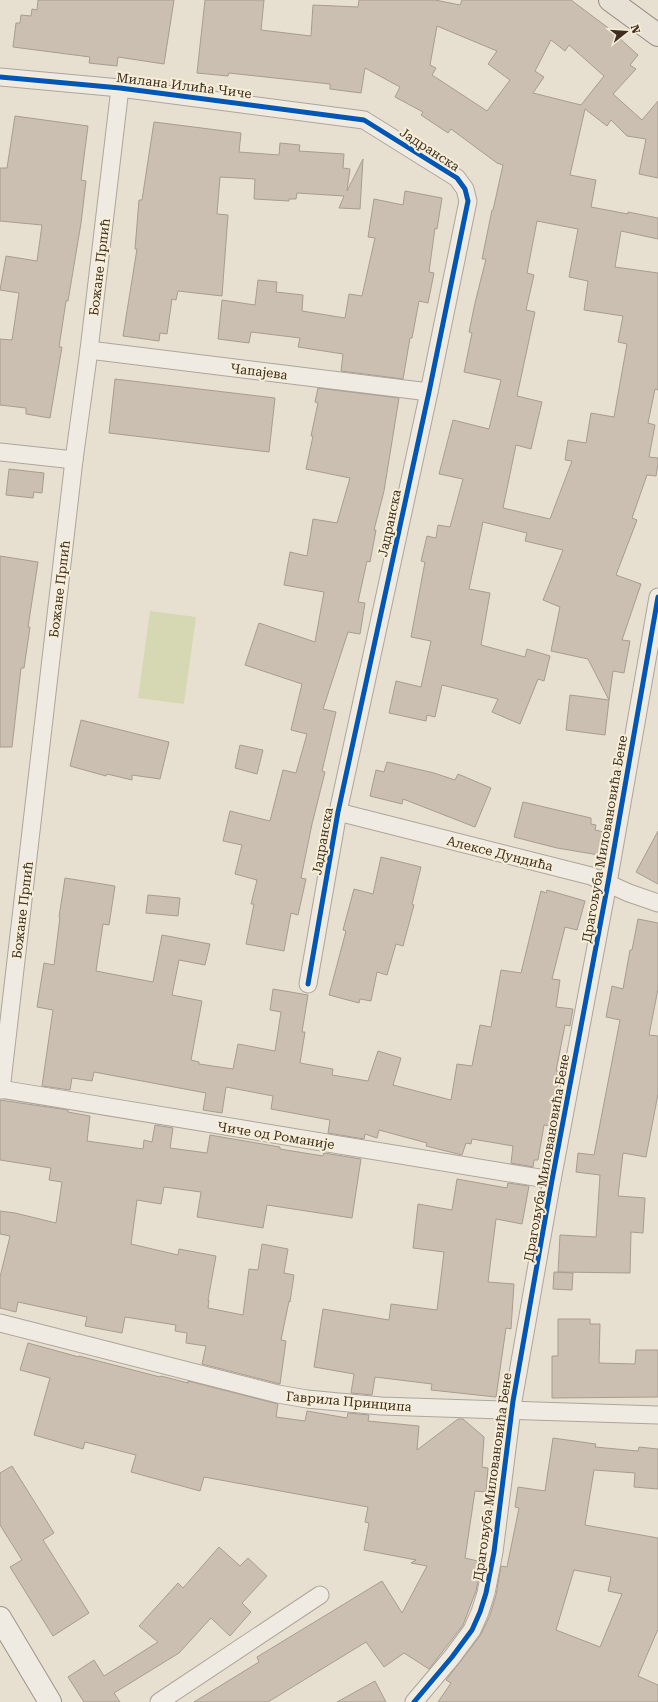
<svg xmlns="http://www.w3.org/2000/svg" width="658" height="1702" font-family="'Roboto Serif',serif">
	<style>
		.green { fill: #d6d7b3 }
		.building { fill: #cbbfb2; stroke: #a89c90; fill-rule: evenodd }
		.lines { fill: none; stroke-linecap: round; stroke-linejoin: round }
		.street-casing { stroke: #ada599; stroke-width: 19 }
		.secondary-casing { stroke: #9c958a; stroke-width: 24 }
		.primary-casing { stroke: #928b80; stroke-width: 24 }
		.street { stroke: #efebe3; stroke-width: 17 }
		.secondary { stroke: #efebe3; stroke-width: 22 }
		.primary { stroke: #e6e1d4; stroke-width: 22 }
		.cycleway-casing { stroke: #f7eed8; stroke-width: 8 }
		.cycleway { stroke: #0057b8; stroke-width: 5 }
		.labels { text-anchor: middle; stroke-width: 4; stroke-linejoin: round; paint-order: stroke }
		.street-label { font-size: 13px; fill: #3d2e20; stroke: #f7eed8 }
	</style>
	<rect width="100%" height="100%" fill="#e7e0d1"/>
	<path class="green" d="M150 611 196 617 184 704 138 698Z"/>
	<g class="building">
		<path d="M38 0H174L164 64 118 57 117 66 89 63 90 57 13 47 16 23H20L21 15 31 16 32 9 37 10Z"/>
		<path d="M205 0H264L261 30 311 36 313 5 358 7 359 0H435L460 5 462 0H571L607 27 638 55 630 65 636 69 613 94 642 120 658 101V178L639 174 646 139 627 136 611 120 607 126 585 109 570 175 596 180 591 207 628 214V212L658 218V239L621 231 615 267 658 273V390L655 389 648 423 655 425 649 457 658 458V464L656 476 647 475 632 518 637 520 616 575 641 584 622 640 630 641 624 673 613 671 609 700 588 659 551 651 560 607 543 600 563 550 525 541 527 533 483 522 469 589 490 593 481 645 525 657 527 649 550 656 544 681 538 679 520 724 492 712 498 699 442 685 435 717 427 715 426 721 389 713 396 681 421 687 431 641 411 637 425 562 421 561 427 536 436 538 438 525 450 527 463 479 439 474 453 420 489 429 501 380 464 372 472 333 469 332 475 303 486 259H482L492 210H493L503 165 497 163 451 129 448 133 421 115 423 112 395 97 400 87 365 68 361 93 330 89V84L229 73 228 76 197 73ZM437 26 497 51 488 64 510 80 487 111 432 75 436 68 430 65ZM551 40 565 51 569 45 604 76 581 105 533 93 544 77 535 71ZM537 221 578 229 569 277 588 281 584 310 623 316 618 342 627 344 614 417 591 413 586 443 568 440 565 460 572 461 550 519 503 508 516 445 531 449 542 402 517 396 535 312 526 310 534 275 527 273Z"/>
		<path d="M15 116 88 126 81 180 86 181 81 223 68 301H66L59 347H62L50 418 26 414V408L0 405V339L12 340 19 293 0 290 6 256 37 261 42 225 0 221V168H7Z"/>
		<path d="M154 122 241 133 239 152 279 155 280 143 300 145 299 151 344 154 343 168 350 169 347 191 363 159 360 209 339 208 344 196 297 193 296 199H289V201L254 199 255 179 220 177 217 214 228 215 222 296 178 291 176 300 172 299 167 334 160 333 159 341 123 336 137 249H135L139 200H142Z"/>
		<path d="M405 191 442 198 437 229 435 228 429 272 434 273 428 303 419 301 412 338H410L403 379 341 371 343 354 298 347 300 338 251 332 249 343 218 339 222 300 255 305 258 280 277 282 276 292 303 295 302 311 345 318 349 294 362 296 375 238 368 237 374 199 403 205Z"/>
		<path d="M115 379 275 398 269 452 109 433Z"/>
		<path d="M318 388 399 398 384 491 374 530H376L370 562 367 561 358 602 365 603 360 634 348 632 323 709 336 712 322 771 325 772 312 824 301 878 306 879 298 915 291 913 284 951 246 944 254 904H251L257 880 235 874 242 845 223 841 230 811 270 821 283 770 296 773 307 734 291 730 302 684 245 665 259 623 315 642 324 592 284 585 290 552 307 556 313 519 337 523 350 478 306 469 313 436H311L318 403 315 402Z"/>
		<path d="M9 469 44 473 42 493 34 492 33 498 6 495Z"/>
		<path d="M0 556 38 562 28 627H30L24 668H21L12 747H0Z"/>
		<path d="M570 695 609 700 605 735 566 730Z"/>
		<path d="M81 720 169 742 160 779 132 775V780L107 774 106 776 70 766Z"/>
		<path d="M240 745 263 750 257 774 235 768Z"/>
		<path d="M387 762 434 773 455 780 458 774 491 788 475 827 403 799 402 804 370 796 376 770 384 772Z"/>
		<path d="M523 802 591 818V824L596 825 595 830 604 832 599 855 557 848 514 837Z"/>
		<path d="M658 831V884L636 872Z"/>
		<path d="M381 857 421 867 412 904 414 905 403 946 396 944 387 975 377 972 371 1001 360 999 359 1003 329 995 346 931 343 930 354 889 373 894Z"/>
		<path d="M65 878 115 886 109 925 103 924 96 971 153 982 162 935 210 944 205 965 179 960 172 995 202 1001 191 1060 199 1062V1064L233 1069 238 1044 275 1051 281 1012 270 1010 273 989 308 995 302 1032H305L300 1063 333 1069 332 1075 368 1081 378 1051 401 1058 393 1085 451 1100 457 1064 472 1066 480 1025 491 1027 501 970 521 973 541 891 546 893 547 890 585 901 577 930 565 927 552 979 560 980 556 1007 573 1009 570 1026 565 1025 556 1071H559L552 1126 544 1125 538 1160H534L533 1167 511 1163 513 1146 472 1139 471 1144 466 1143 462 1155 426 1146 427 1143 379 1130 377 1138 365 1134 364 1139 328 1133 330 1120 271 1109 273 1096 226 1087 222 1113 203 1110 206 1093 94 1072 92 1081 72 1078 70 1090 42 1086 53 1010 37 1007 44 963 54 965 60 917H59Z"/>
		<path d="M148 895 180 898 178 916 146 913Z"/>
		<path d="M638 919 658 923V989L649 1035 658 1036V1094L646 1157 623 1153 618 1196 645 1198 643 1233 631 1232 630 1273 558 1272 560 1235 596 1237 600 1175 576 1172 578 1153 594 1155 620 1020 606 1017 612 986 623 989 630 950H632Z"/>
		<path d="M0 1100 68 1110V1112L90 1116 87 1141 143 1149 144 1140 152 1142 155 1125 173 1128 170 1148 207 1153 210 1135 280 1147V1149L323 1156 324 1153 361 1159 352 1218 267 1205 263 1228 197 1217 201 1192 164 1187 161 1204 137 1200 131 1244 178 1255 179 1249 216 1256 208 1300H209L208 1308 243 1315 249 1269 258 1270 262 1244 288 1249 284 1273 294 1275 290 1302 289 1301 281 1340 286 1341 280 1384 202 1364 206 1346 186 1343 187 1333 175 1331 176 1325 125 1317 122 1333 85 1326 87 1317 18 1302 16 1312 0 1308V1277L10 1236 0 1234V1211L15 1213 56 1223 62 1182 49 1180 51 1168 0 1160Z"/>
		<path d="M457 1179 507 1188 508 1183 529 1186 522 1224 496 1219 488 1282 514 1284 511 1329 506 1328 496 1397 431 1390 432 1384 375 1377 372 1395 351 1393 354 1374 314 1367 323 1309 389 1320 391 1304 437 1310 444 1252 413 1248 418 1204 452 1210Z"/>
		<path d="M554 1272 573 1273 572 1290 553 1289Z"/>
		<path d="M558 1319H590V1324H600L599 1363 635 1364 636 1350H658V1397L552 1398V1356H558Z"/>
		<path d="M28 1343 79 1357V1356L160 1377 161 1376 188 1383V1381L278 1404 276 1417 305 1421 307 1411 347 1418 348 1413 369 1415 368 1421 419 1426 417 1450 458 1419H463L484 1437 482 1467 488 1468 486 1492 475 1491 465 1558 482 1562 476 1591 463 1625 429 1669 404 1653 384 1667 366 1642 268 1702H194L259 1662 257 1657 382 1581 402 1613 427 1566 411 1563 416 1560 364 1550 369 1523 365 1522 368 1507 204 1477 200 1491 131 1472 136 1455 85 1442 83 1449 34 1435 50 1378 20 1370Z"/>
		<path d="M553 1438 596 1444 595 1447 638 1451 639 1447 658 1449V1489L634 1487 635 1473 594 1470 585 1525 658 1538V1629L638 1676 658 1685V1702H438L451 1683 446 1680 480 1636 490 1615 496 1595 501 1566 507 1567 519 1508 515 1507 518 1487 545 1491ZM574 1570 611 1577 608 1591 622 1594 600 1647 556 1630Z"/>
		<path d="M12 1466 54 1533 43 1540 89 1613 53 1636 10 1567 22 1560 0 1525V1473Z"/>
		<path d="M219 1547 240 1566 248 1558 267 1576 242 1603 251 1612 230 1636 211 1618 179 1653 114 1693 120 1702H84L68 1677 94 1660 104 1676 158 1642 139 1626 178 1583 183 1588Z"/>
		<path d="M375 1681 386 1702H337Z"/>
	</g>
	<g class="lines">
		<g class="street-casing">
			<g id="street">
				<path d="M0 77 120 88 364 120 457 178 465 189 468 201 429 392 338 812 308 984"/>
				<path d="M89 350 429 392"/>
				<path d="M0 452 74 460"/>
				<path d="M338 812 591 876 629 893 658 903"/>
				<path d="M0 1089 552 1180"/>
				<path d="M1 1090 74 460 89 350 120 88"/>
				<path d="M0 1323 278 1394 307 1399 381 1406 658 1415"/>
				<path d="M159 1702 320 1595"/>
				<path d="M414 1702 452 1657 472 1630 480 1612 486 1593 494 1552 513 1401 552 1180 608 883 658 597"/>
			</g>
		</g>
		<g class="secondary-casing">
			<path id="secondary" d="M0 1618 50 1702"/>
		</g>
		<g class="primary-casing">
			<path id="primary" d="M610 0 658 35"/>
		</g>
		<use href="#street" class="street"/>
		<use href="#secondary" class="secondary"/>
		<use href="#primary" class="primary"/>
		<g class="cycleway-casing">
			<g id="cycleway">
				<path d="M0 77 120 88 364 120 457 178 465 189 468 201 429 392 338 812 308 984"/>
				<path d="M414 1702 452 1657 472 1630 480 1612 486 1593 494 1552 513 1401 552 1180 608 883 658 597"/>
			</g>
		</g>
		<use href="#cycleway" class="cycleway"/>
	</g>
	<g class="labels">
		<g class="street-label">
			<text transform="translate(184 85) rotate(7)" y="5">Милана Илића Чиче</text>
			<text transform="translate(430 149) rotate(33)" y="5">Јадранска</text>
			<text transform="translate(99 267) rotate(-83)" y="5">Божане Прпић</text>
			<text transform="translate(259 371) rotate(7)" y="5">Чапајева</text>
			<text transform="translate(389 523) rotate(-78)" y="5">Јадранска</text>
			<text transform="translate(59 589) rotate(-83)" y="5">Божане Прпић</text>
			<text transform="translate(604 839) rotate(-80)" y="5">Драгољуба Миловановића Бене</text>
			<text transform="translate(322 841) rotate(-80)" y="5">Јадранска</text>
			<text transform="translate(500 853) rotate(14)" y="5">Алексе Дундића</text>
			<text transform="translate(22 910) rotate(-83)" y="5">Божане Прпић</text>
			<text transform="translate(276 1135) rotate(9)" y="5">Чиче од Романије</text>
			<text transform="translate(546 1158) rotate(-80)" y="5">Драгољуба Миловановића Бене</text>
			<text transform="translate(349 1401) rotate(5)" y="5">Гаврила Принципа</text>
			<text transform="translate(492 1477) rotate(-82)" y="5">Драгољуба Миловановића Бене</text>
		</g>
	</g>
	<g transform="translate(626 32) rotate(73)" stroke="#f7eed8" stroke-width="3" paint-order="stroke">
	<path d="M0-3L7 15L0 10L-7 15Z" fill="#3d2e20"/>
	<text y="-6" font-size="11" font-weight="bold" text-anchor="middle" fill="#3d2e20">N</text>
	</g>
</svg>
